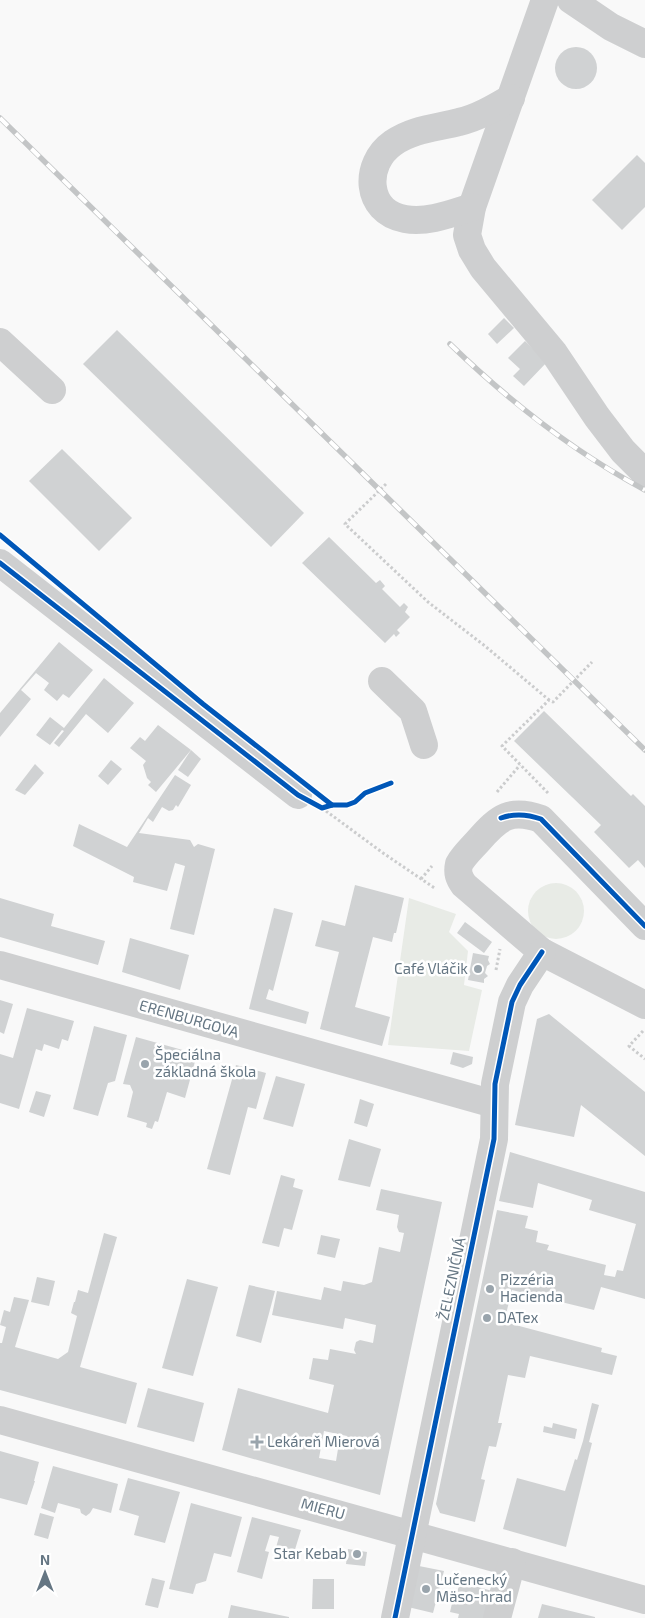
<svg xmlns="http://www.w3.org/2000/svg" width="645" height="1618" font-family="'Exo 2',sans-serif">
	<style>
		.green { fill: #e8ebe6 }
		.building { fill: #d0d2d3; fill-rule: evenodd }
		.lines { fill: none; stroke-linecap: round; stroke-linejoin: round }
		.path { stroke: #cbcccd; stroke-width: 3; stroke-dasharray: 2.5 2.5; stroke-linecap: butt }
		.minor { stroke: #cecfd0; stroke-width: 28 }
		.rail-casing { stroke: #c3c5c6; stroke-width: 5.5 }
		.rail { stroke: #fff; stroke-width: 4; stroke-dasharray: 11; stroke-linecap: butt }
		.cycleway-casing { stroke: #fff; stroke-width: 8 }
		.cycleway { stroke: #0057b8; stroke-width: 5 }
		.poi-dot { fill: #99a4ac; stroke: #fff; stroke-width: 2 }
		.labels { text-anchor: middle; stroke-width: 5; stroke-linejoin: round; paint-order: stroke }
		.poi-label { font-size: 15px; fill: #657683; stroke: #fff; text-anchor: start }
		.street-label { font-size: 15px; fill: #657683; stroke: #fff }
	</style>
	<rect width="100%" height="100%" fill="#f9f9f9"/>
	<g class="green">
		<circle cx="556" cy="911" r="28"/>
		<path d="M409 898 456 914 449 932 468 951 464 985 482 990 469 1051 388 1045Z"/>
	</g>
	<g class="building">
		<circle cx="576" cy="68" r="21"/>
		<path d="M637 155 645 163V207L622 230 592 200Z"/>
		<path d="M504 318 514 328 497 344 488 334Z"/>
		<path d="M117 330 304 513 271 547 83 364Z"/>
		<path d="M525 341 547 362 524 386 513 376 520 369 508 358Z"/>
		<path d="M62 449 132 518 99 551 29 481Z"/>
		<path d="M329 537 376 583 380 580 385 586 382 589 400 607 404 603 408 607 405 612 410 617 397 630 400 633 396 637 394 634 385 643 302 563Z"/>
		<path d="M59 642 93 670 69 698 63 694 57 701 44 690 49 683 36 673 21 690 31 699 0 737V713Z"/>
		<path d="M104 678 134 703 108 733 86 714 59 747 54 743 64 731 62 730 50 745 36 735 50 717 64 728Z"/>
		<path d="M544 711 631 796 633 794 645 806V868L638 860 629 868 594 832 601 825 514 741Z"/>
		<path d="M158 725 191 750 156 792 148 785 151 782 147 778 143 765 146 761 130 748 140 737 145 741Z"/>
		<path d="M191 750 201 759 188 777 178 770Z"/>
		<path d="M111 760 122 769 108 785 98 776Z"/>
		<path d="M35 764 44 773 25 795 15 790Z"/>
		<path d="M175 775 191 785 178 807 176 805 173 810 169 811 162 807 153 822 148 818 139 833 190 840 194 847 198 844 215 849 194 935 170 929 185 866 175 863 167 891 133 882 134 877 73 846 79 824 127 847Z"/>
		<path d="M355 885 404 898 396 933H394L392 942 373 937 355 1007 390 1017 382 1046 320 1029 339 952 315 946 322 920 345 926Z"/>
		<path d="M0 898 54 914 51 926 105 941 98 965 0 937Z"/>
		<path d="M274 908 293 913 273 991 269 989 266 999 309 1012 306 1024 249 1009Z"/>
		<path d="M465 922 492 942 484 953 457 933Z"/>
		<path d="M130 938 189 955 180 990 122 972Z"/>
		<path d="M473 953 489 956 488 960 490 964 487 966 485 973 488 976 484 979V983L468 980Z"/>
		<path d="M0 1000 13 1004 4 1034 0 1032Z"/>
		<path d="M27 1008 74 1021 68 1041 62 1039 59 1049 44 1044 42 1051 36 1049 19 1109 0 1103V1054L13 1058Z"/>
		<path d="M549 1014 645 1092V1156L581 1105 574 1137 515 1125 537 1019Z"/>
		<path d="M94 1026 127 1035 115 1081 108 1083 98 1116 73 1109Z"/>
		<path d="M136 1037 197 1054 185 1098 167 1092 158 1122 155 1121 152 1129 146 1127 147 1123 127 1117 133 1092 130 1085 123 1084Z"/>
		<path d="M453 1052 473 1057 472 1064 463 1068 450 1064Z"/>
		<path d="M236 1065 266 1073 256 1109 248 1107 230 1175 207 1169Z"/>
		<path d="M276 1076 305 1084 293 1127 263 1119Z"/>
		<path d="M36 1091 51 1095 44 1117 29 1112Z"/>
		<path d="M360 1099 374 1104 367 1127 354 1123Z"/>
		<path d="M349 1139 381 1149 370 1187 338 1180Z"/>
		<path d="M510 1152 645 1192V1299L601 1287 594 1310 512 1290 504 1322 602 1348 601 1352 617 1356 612 1375 530 1356 525 1378 508 1375 498 1423H502L496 1447 489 1446 481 1479 485 1480 475 1522 440 1513 436 1504 497 1210 528 1216 525 1228 538 1231 536 1242 549 1245 547 1250 606 1265 604 1275 615 1277 617 1270 623 1271 636 1224 589 1210 592 1200 538 1183 533 1208 499 1201Z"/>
		<path d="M281 1175 295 1179 293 1187 303 1190 292 1230 284 1228 279 1247 262 1243Z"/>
		<path d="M381 1189 442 1202 380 1495 222 1450 238 1388 328 1413 334 1385 309 1379 313 1358 328 1360 330 1349 356 1354 354 1350 356 1342 360 1340 373 1343 376 1325 345 1318 343 1329 272 1315 277 1291 321 1300 324 1287 341 1291 343 1281 364 1285 372 1282 379 1247 400 1252 404 1233 399 1232 397 1227 399 1215 376 1210ZM324 1431 347 1436 344 1450 338 1449 336 1461 319 1458Z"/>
		<path d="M104 1233 117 1237 80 1367 137 1383 126 1424 0 1390V1343H2L6 1327 0 1325 4 1310 10 1312 14 1297 29 1300 15 1347 58 1359 68 1352 77 1316 71 1313 74 1302H75L78 1290 88 1293Z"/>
		<path d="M321 1235 340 1239 335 1258 317 1254Z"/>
		<path d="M37 1277 55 1281 49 1306 31 1302Z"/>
		<path d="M187 1279 218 1287 193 1376 162 1368Z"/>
		<path d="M249 1285 275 1291 261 1343 236 1336Z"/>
		<path d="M148 1388 204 1403 194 1442 137 1427Z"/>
		<path d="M592 1403 599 1405 589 1442 592 1443 566 1547 503 1529 517 1478 565 1491 575 1459 577 1460 583 1441Z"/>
		<path d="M553 1423 577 1429 575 1439 543 1432 544 1426 552 1428Z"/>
		<path d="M0 1451 39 1462 34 1481H35L27 1505 0 1498Z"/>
		<path d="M53 1466 118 1484 111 1513 93 1508 90 1513 86 1516 81 1513 80 1509 58 1503 55 1513 41 1508Z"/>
		<path d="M128 1478 180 1492 165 1543 134 1535 139 1516 119 1510Z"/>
		<path d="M191 1503 242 1517 231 1557 214 1553 206 1581 196 1584 193 1594 169 1589Z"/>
		<path d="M40 1513 54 1517 48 1539 34 1535Z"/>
		<path d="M252 1517 301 1530 293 1556 275 1551 279 1537 270 1535 265 1551 269 1552 262 1579 237 1572Z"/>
		<path d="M348 1549 367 1552 365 1566 346 1564Z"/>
		<path d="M419 1566 444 1571 433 1613 408 1607Z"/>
		<path d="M152 1578 165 1581 158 1608 145 1605Z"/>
		<path d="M313 1579H334V1609H312Z"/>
		<path d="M460 1579 473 1582 472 1585 492 1591 485 1618H458L459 1614 450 1612 453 1599 456 1600Z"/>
		<path d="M542 1604 595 1617V1618H538Z"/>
		<path d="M231 1605 289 1617V1618H228Z"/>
	</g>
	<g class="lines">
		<g class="path">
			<path d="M386 484 345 524 428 602 485 646 549 700"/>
			<path d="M497 792 520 765"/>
			<path d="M548 793 502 746 549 700 553 702 592 662"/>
			<path d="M322 808 383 853 436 889"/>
			<path d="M322 808 332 805"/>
			<path d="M421 879 432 866"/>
			<path d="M496 970 500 949"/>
			<path d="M643 1031 629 1046 645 1059"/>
		</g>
		<g class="minor">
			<path d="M545 0 472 207 467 235 472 250 483 268 554 353 597 417 623 451 645 473"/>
			<path d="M571 0 611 27 645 44"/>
			<path d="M472 207C450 214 427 223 405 219 365 212 363 164 393 143 413 129 436 128 459 122 477 118 494 108 511 98"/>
			<path d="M0 342 52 390"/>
			<path d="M0 563 298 795"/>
			<path d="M382 681 413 711 424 745"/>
			<path d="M645 926 541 819C511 808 499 817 479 840 472 848 464 855 459 864 457 873 459 878 464 885L542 952 645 1005"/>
			<path d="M0 965 494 1104"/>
			<path d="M0 1420 645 1600"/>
			<path d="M395 1618 494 1139 495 1084 512 1002 520 985 542 952"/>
			<path d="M497 1618 512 1562"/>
		</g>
		<g class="rail-casing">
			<g id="rail">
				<path d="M0 118 645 750"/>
				<path d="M450 344C509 401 572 451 645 490"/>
			</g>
		</g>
		<use href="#rail" class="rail"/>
		<g class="cycleway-casing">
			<g id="cycleway">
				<path d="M0 535 203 704 332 805"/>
				<path d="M0 563 298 795 322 808 332 805H347L355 802 365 793 391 783"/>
				<path d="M501 818C515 813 527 814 541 819L645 926"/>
				<path d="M395 1618 494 1139 495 1084 512 1002 520 985 542 952"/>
			</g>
		</g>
		<use href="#cycleway" class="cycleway"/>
	</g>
	<g class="poi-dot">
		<circle cx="478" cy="969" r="5"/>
		<circle cx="145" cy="1064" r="5"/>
		<circle cx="490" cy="1289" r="5"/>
		<circle cx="487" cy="1318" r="5"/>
		<path d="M254.5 1434.5h5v5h5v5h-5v5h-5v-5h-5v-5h5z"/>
		<circle cx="357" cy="1554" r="5"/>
		<circle cx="426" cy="1589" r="5"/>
	</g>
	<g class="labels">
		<g class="poi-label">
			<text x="468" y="974" text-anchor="end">Café Vláčik</text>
			<text x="155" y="1060">Špeciálna<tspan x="155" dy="17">základná škola</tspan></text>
			<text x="500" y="1285">Pizzéria<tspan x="500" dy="17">Hacienda</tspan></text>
			<text x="497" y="1323">DATex</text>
			<text x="267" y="1447">Lekáreň Mierová</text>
			<text x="347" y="1559" text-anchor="end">Star Kebab</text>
			<text x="436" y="1585">Lučenecký<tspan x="436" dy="17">Mäso-hrad</tspan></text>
		</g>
		<g class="street-label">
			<text transform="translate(189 1019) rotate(16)" y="5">ERENBURGOVA</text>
			<text transform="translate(452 1279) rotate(-78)" y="5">ŽELEZNIČNÁ</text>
			<text transform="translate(323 1509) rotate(15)" y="5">MIERU</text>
		</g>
	</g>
	<g transform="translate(45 1573)" stroke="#ffffff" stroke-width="4" paint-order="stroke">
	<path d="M0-4L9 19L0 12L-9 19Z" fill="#657683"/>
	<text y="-8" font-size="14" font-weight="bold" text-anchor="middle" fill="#657683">N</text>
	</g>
</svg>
